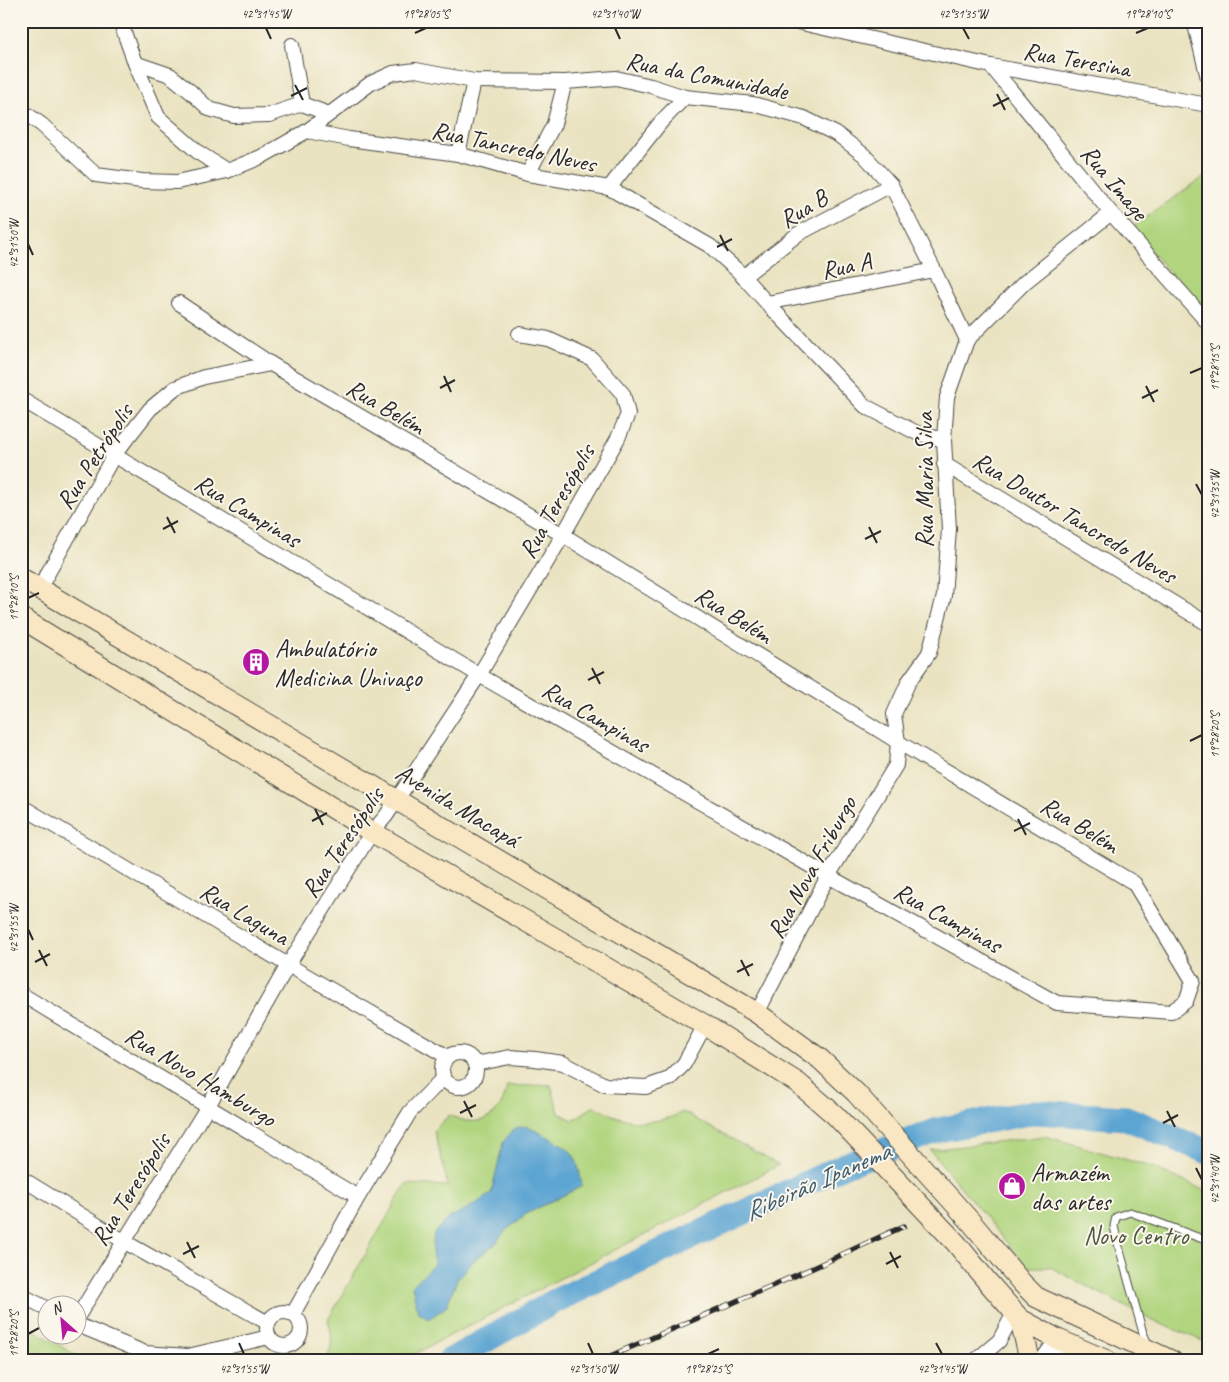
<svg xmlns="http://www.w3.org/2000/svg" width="1229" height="1382" font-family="Caveat,sans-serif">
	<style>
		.green { fill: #b1d57f; stroke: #6e8055; fill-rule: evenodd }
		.water { fill: #5ba4d2; stroke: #43687e }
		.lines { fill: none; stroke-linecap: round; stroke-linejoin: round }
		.river { stroke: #5ba4d2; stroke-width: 25 }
		.lane-casing { stroke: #484742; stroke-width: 9 }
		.street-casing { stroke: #484742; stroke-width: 16 }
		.secondary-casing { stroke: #484742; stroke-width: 22 }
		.lane { stroke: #fff; stroke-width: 7 }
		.street { stroke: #fff; stroke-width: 14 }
		.secondary { stroke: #f9e7c3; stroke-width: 20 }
		.rail-casing { stroke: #2b2b2b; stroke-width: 5.5 }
		.rail { stroke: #fbf7ec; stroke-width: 4; stroke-dasharray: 11; stroke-linecap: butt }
		.ticks { fill: none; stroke: #2b2b2b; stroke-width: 2 }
		.labels { text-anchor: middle; stroke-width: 4; stroke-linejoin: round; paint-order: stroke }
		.street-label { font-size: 25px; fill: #2b2b2b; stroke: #fbf7ec }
		.poi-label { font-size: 25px; fill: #2b2b2b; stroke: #fbf7ec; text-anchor: start }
		.park-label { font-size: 25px; fill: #4c5640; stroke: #fbf7ec }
		.water-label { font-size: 26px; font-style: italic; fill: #3e5b6e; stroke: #fbf7ec }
		.neatline { fill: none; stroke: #2b2b2b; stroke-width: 2 }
		.ticks-label { font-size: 12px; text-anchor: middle; fill: #2b2b2b }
	</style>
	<rect width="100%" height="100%" fill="#fbf7ec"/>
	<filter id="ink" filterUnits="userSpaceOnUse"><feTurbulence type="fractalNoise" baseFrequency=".02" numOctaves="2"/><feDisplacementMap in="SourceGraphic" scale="10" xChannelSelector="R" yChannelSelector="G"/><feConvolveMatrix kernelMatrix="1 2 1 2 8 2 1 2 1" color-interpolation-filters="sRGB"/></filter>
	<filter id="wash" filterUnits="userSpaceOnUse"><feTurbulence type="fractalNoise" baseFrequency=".0096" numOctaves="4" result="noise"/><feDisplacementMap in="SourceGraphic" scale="20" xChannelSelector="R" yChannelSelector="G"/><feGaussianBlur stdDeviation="1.12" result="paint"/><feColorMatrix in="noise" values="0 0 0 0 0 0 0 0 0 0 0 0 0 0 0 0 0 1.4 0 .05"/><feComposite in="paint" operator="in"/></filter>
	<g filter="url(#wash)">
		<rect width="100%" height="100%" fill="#eae3c1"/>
		<g class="green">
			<path d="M1208 174V317L1131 228Z"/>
			<path d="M551 1085 559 1113 573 1120 594 1106C617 1118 634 1125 660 1120 668 1119 676 1115 683 1112L779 1165 401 1361H326C333 1344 333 1337 328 1320L406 1184 448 1186 434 1131 449 1115C479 1130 502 1118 507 1086ZM526 1126 543 1135 573 1155 579 1173 582 1186 526 1214 505 1231 495 1244 473 1261 457 1280 446 1307 412 1286 434 1264 474 1205 491 1194 497 1170Z"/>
			<path d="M1045 1136 1152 1167 1208 1192V1343L1151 1320 1050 1267H1027L930 1150Z"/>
			<path d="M21 1322 80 1358 87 1361H21Z"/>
		</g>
		<path class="water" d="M526 1126C539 1133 566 1143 573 1155 579 1163 580 1176 582 1186L526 1214 505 1231 495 1244 473 1261 457 1280 446 1307 429 1319 418 1312 412 1286 434 1264 432 1252 434 1233 449 1218 474 1205 491 1194 503 1142 515 1128Z"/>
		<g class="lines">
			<path class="river" d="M449 1361 555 1301 845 1165 938 1130 1035 1112 1126 1118 1208 1152"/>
		</g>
	</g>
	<g filter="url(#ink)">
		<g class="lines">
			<g class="lane-casing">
				<path id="lane" d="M1149 1346 1143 1333 1117 1240 1114 1226 1116 1217 1130 1212 1208 1241"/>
			</g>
			<g class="street-casing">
				<g id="street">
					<path d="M120 21 135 63 158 117 199 153 227 171"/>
					<path d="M793 21 991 66 1208 105"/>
					<path d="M1194 21 1208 78"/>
					<path d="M21 23 23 21"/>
					<path d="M292 45 302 104"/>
					<path d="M135 63 170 75 191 92 209 109 234 116 269 115 302 104 329 114"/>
					<path d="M991 66 1111 213 1208 323"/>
					<path d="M21 110 42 125 96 175 142 181 177 182 227 171 261 157 307 131 349 139 458 154 528 174 609 188 710 246 738 271 767 303 865 406 917 433 944 440"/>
					<path d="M307 131 371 83 393 73 416 70 474 81 565 82 616 78 651 86 685 97 753 104 804 118 838 135 864 155 891 185 934 270 967 340"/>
					<path d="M458 154 474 81"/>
					<path d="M528 174 554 124 565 82"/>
					<path d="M609 188 661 122 685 97"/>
					<path d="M743 277 798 234 891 185"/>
					<path d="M767 303 934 270"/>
					<path d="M21 399 479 675 828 876 1057 1003 1171 1012 1186 1001 1193 981 1134 883 898 742 563 535 271 364 179 303"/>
					<path d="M944 464 1208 624"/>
					<path d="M39 589 114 455 150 409 175 388 204 377 271 364"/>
					<path d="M21 806 288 965 448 1057"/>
					<path d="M21 994 358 1197"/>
					<path d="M757 1013 828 876 896 765 898 742 894 714 909 681 929 653 944 596 949 529 944 440 947 397 967 340 1025 282 1111 213"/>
					<circle cx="459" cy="1070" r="17"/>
					<path d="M475 1064 510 1057 535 1059 563 1063 605 1085 646 1087 669 1079 684 1064 705 1025"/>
					<path d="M21 1178 125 1242 268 1323"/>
					<path d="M21 1295 48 1309"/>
					<circle cx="284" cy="1329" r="17"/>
					<path d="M293 1314 358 1197 410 1112 443 1078"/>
					<path d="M78 1316 208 1106 288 965 372 832 386 816 479 675 563 535 618 438 628 414 623 394 592 359 548 339 519 334"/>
					<path d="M78 1325 145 1353 188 1356 269 1337"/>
					<path d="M1057 1339 1059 1361"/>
					<path d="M975 1361 999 1341 1014 1313"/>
					<path d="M1041 1361 1057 1339"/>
				</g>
			</g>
			<g class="secondary-casing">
				<g id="secondary">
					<path d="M21 578 757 1013 820 1059 856 1093 971 1222 1022 1283 1036 1297 1172 1361"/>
					<path d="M21 618 372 832 705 1025 798 1083 835 1115 956 1243 986 1280 1020 1319 1057 1339 1108 1361"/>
					<path d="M1020 1319 1030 1361"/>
				</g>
			</g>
			<use href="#lane" class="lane"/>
			<use href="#street" class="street"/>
			<use href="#secondary" class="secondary"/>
			<g class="rail-casing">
				<path id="rail" d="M599 1361 815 1267 904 1226"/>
			</g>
			<use href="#rail" class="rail"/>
		</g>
	</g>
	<path class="ticks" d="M266 28 271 39M615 28 620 39M963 28 969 39M415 33 426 28M1136 33 1148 28M295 85 303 100M997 94 1005 110M291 96 307 88M993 106 1009 98M720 235 728 251M28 244 33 255M717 247 732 239M1190 373 1202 368M444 376 451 392M1146 386 1154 402M440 388 455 380M1142 398 1158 390M1196 484 1202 495M167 517 175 533M869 527 877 543M163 529 178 521M865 539 881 531M28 598 39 593M592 668 600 684M588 680 604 672M1190 741 1202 735M315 809 323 825M1018 819 1026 835M312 821 327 813M1014 831 1030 823M28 929 33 940M39 950 47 966M741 960 749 976M35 962 50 954M737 972 753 964M464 1101 472 1117M1167 1111 1175 1127M460 1113 476 1105M1163 1123 1178 1115M1196 1168 1202 1180M187 1242 195 1258M890 1252 898 1268M183 1254 199 1246M886 1264 901 1256M28 1334 39 1328M239 1343 244 1354M588 1343 593 1354M936 1343 942 1354M708 1354 719 1349"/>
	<defs>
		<g id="building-disc" transform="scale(1.4375)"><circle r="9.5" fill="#b5179e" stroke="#fbf7ec"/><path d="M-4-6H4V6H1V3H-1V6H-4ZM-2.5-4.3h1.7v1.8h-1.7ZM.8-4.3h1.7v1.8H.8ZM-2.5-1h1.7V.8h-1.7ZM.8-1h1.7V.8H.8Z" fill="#fff"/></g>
		<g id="shop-disc" transform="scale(1.4375)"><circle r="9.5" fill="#b5179e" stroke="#fbf7ec"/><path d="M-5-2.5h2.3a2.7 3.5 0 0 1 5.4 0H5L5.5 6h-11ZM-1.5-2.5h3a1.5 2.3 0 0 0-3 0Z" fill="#fff"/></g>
	</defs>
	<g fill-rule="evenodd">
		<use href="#building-disc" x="256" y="662"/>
		<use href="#shop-disc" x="1012" y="1186"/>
	</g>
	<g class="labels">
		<g class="street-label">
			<text transform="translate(1077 59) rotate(10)" y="9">Rua Teresina</text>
			<text transform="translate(707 75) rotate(11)" y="9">Rua da Comunidade</text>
			<text transform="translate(514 146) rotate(12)" y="9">Rua Tancredo Neves</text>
			<text transform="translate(1115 182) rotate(50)" y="9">Rua Image</text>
			<text transform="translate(803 208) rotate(-31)" y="9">Rua B</text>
			<text transform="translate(846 265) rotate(-12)" y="9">Rua A</text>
			<text transform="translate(386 406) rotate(30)" y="9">Rua Belém</text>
			<text transform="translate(94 456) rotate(-57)" y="9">Rua Petrópolis</text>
			<text transform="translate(924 480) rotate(-90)" y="9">Rua Maria Silva</text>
			<text transform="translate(556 501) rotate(-60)" y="9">Rua Teresópolis</text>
			<text transform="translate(248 510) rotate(31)" y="9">Rua Campinas</text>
			<text transform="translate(1075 517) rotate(31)" y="9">Rua Doutor Tancredo Neves</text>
			<text transform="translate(734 614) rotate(32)" y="9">Rua Belém</text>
			<text transform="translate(596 716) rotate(30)" y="9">Rua Campinas</text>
			<text transform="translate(458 805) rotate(31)" y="9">Avenida Macapá</text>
			<text transform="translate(1080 824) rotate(31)" y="9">Rua Belém</text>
			<text transform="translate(342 842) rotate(-56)" y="9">Rua Teresópolis</text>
			<text transform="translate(811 867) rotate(-61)" y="9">Rua Nova Friburgo</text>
			<text transform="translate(245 913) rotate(31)" y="9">Rua Laguna</text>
			<text transform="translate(948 917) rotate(29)" y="9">Rua Campinas</text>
			<text transform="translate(201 1076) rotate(31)" y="9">Rua Novo Hamburgo</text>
			<text transform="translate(130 1189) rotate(-58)" y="9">Rua Teresópolis</text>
		</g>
		<g class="poi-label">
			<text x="275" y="657">Ambulatório<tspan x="275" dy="29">Medicina Univaço</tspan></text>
			<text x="1031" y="1181">Armazém<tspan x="1031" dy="29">das artes</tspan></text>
		</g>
		<g class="park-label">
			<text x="1136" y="1244">Novo Centro</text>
		</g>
		<g class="water-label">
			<text transform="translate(817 1181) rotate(-24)" y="9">Ribeirão Ipanema</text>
		</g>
	</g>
	<rect width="1229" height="1382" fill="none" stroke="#fbf7ec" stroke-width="55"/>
	<g transform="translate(62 1320) rotate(333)"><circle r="24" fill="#fbf7ec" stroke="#a8a59f"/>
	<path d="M0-4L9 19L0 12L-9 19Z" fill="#b5179e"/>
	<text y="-8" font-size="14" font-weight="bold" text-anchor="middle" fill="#2b2b2b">N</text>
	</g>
	<rect x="28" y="28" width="1174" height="1326" class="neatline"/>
	<g class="ticks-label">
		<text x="266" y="18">42°31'45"W</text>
		<text x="426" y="18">19°28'05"S</text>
		<text x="615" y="18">42°31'40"W</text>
		<text x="963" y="18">42°31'35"W</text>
		<text x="1148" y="18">19°28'10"S</text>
		<text transform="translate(14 244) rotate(-90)" y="4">42°31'50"W</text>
		<text transform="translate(1215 368) rotate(-90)" y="4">19°28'15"S</text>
		<text transform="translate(1215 495) rotate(-90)" y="4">42°31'35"W</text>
		<text transform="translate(14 598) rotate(-90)" y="4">19°28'10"S</text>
		<text transform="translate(1215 735) rotate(-90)" y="4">19°28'20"S</text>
		<text transform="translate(14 929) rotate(-90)" y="4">42°31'55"W</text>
		<text transform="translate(1215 1180) rotate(-90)" y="4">42°31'40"W</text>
		<text transform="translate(14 1334) rotate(-90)" y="4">19°28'20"S</text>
		<text x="244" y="1373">42°31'55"W</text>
		<text x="593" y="1373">42°31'50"W</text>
		<text x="708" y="1373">19°28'25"S</text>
		<text x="942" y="1373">42°31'45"W</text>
	</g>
</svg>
